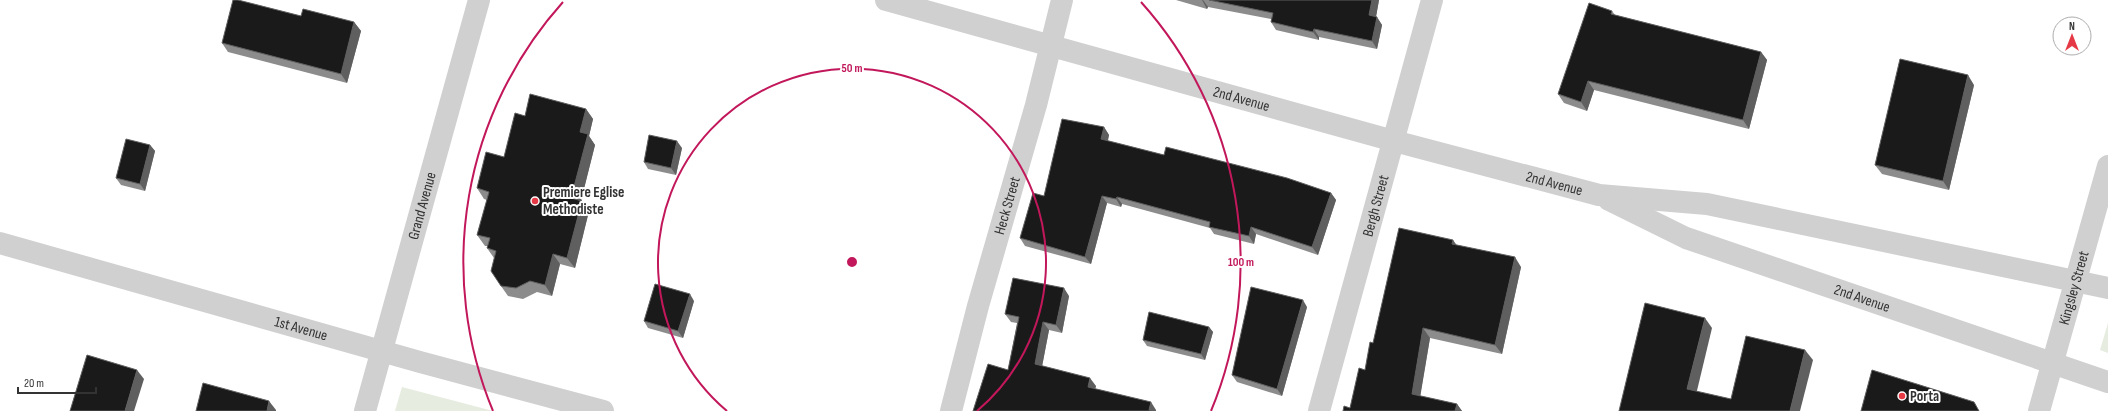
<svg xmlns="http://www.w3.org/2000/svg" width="2108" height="411" font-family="'Sofia Sans Condensed',sans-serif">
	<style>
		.green { fill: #e6ecdf }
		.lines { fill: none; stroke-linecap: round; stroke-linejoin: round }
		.minor { stroke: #d0d0d0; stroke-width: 22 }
		.wall { fill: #8c8c8c }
		.shaded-wall { fill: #5f5f5f }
		.building { fill: #1a1a1a; stroke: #5f5f5f }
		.ring { fill: none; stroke: #c2185b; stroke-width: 2 }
		.poi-dot { fill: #e63946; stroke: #fff; stroke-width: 1.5 }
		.labels { text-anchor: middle; stroke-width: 4; stroke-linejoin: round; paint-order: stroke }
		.street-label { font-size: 15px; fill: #333; stroke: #fff }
		.poi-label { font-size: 15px; font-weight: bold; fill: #333; stroke: #fff; text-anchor: start }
		.centre { fill: #c2185b; stroke: #fff; stroke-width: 2 }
		.ring-label { font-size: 12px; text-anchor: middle; font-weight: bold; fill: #c2185b; stroke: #fff; stroke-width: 4; stroke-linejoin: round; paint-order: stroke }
	</style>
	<rect width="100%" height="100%" fill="#fff"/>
	<g class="green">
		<path d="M2108 323V353L2100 350Z"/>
		<path d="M402 387 493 411H395Z"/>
	</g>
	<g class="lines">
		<g class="minor">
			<path id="s1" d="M886 0 1394 141 1599 195 1707 204 2108 288"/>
			<path id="s2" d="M1609 200 1686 238 2108 382"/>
			<path id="s3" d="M0 243 420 362 603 411"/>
			<path id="s4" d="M365 411 479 0"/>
			<path id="s5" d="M951 411 978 306 1036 105 1062 0"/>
			<path id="s6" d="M1319 411 1432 0"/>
			<path id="s7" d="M2039 411 2108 166"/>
		</g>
	</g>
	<g class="wall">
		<path d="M1176 0H1379L1376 16 1382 25 1377 49 1319 37V40L1276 30 1271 22V19L1208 7 1207 9Z"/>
		<path d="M1612 11 1615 15 1761 52 1767 60 1749 129 1594 90 1587 111 1564 103 1558 94Z"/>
		<path d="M301 16 354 22 361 31 347 83 228 52 222 43Z"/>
		<path d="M1974 85 1949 190 1882 174 1875 165Z"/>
		<path d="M586 109 593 119 589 136 595 145 581 200 582 201 589 211 575 268 560 264 552 296 537 292 523 299 508 296 501 286 494 258 487 248 488 246H485L477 235 487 200 484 199 477 188 504 157Z"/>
		<path d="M1104 127 1109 135 1108 141 1164 155 1331 193 1336 200 1318 255 1256 234 1254 244 1214 234 1210 228 1122 204 1121 207 1107 203 1091 264 1025 246 1020 238 1044 196Z"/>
		<path d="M150 145 155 151 145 191 121 185 116 178Z"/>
		<path d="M682 148 676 175 648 169 644 162Z"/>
		<path d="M1453 240 1456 245 1521 267 1502 354 1430 338 1420 396 1457 404 1462 411H1343L1350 408 1365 370 1373 343Z"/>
		<path d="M1069 296 1062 333 1049 330 1042 366 1096 386 1095 389 1156 410 1008 370 1017 323 1011 322 1005 314Z"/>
		<path d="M694 301 683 338 648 328 644 321Z"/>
		<path d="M1307 307 1282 396 1237 382 1232 375Z"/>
		<path d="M1209 327 1213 332 1205 360 1147 346 1143 340Z"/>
	</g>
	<g class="shaded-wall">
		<path d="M1202 0H1203L1208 7 1207 9Z"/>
		<path d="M1372 0H1379L1375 23 1369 15Z"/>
		<path d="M1377 17 1382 25 1377 49 1372 41Z"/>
		<path d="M354 22 361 31 347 83 341 74Z"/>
		<path d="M1314 29 1319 37V40L1313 32Z"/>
		<path d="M1761 52 1767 60 1749 129 1743 120Z"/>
		<path d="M1968 75 1974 85 1949 190 1943 181Z"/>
		<path d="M1588 81 1594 90 1587 111 1581 102Z"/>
		<path d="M586 109 593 119 589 136 595 145 579 209 571 198 580 132Z"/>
		<path d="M1104 127 1109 135 1106 147 1101 139Z"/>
		<path d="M677 141 682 148 676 175 671 168Z"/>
		<path d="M150 145 155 151 145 191 140 184Z"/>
		<path d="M1331 193 1336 200 1318 255 1312 247Z"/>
		<path d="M1102 196 1107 203 1091 264 1085 257Z"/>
		<path d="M1117 197 1122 204 1121 207 1116 199Z"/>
		<path d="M582 201 589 211 575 268 567 258Z"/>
		<path d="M1251 227 1256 234 1254 244 1249 236Z"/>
		<path d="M1453 240 1460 250 1452 244Z"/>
		<path d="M553 254 560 264 552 296 545 285Z"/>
		<path d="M1515 257 1521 267 1502 354 1495 345Z"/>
		<path d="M1064 288 1069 296 1062 333 1056 325Z"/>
		<path d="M690 294 694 301 683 338 678 331Z"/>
		<path d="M1303 300 1307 307 1282 396 1277 389Z"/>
		<path d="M1705 318 1712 328 1695 399 1687 389Z"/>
		<path d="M1043 322 1049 330 1041 372 1035 364Z"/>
		<path d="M1209 327 1213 332 1205 360 1201 354Z"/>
		<path d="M1423 328 1430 338 1419 404 1412 394Z"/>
		<path d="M1805 350 1813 360 1800 411H1790Z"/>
		<path d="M137 370 144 379 134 411H125Z"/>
		<path d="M1090 378 1096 386 1093 396 1088 387Z"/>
		<path d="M269 401 276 410V411H267Z"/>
		<path d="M1151 402 1156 410V411H1149V410Z"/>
		<path d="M1457 404 1462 411H1455Z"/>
	</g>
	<g class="building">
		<path d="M233 0H238L301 16 303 9 354 22 341 74 222 43Z"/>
		<path d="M1209 0H1372L1369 15 1377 17 1372 41 1314 29 1313 32 1271 22 1273 13Z"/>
		<path d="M1589 3 1612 11 1611 14 1761 52 1743 120 1588 81 1581 102 1558 94Z"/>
		<path d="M1900 59 1968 75 1943 181 1875 165Z"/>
		<path d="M530 94 586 109 580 132 588 134 571 198 582 201 567 258 553 254 545 285 530 281 516 288 501 286 491 271 496 251 487 248 490 238 477 235 489 192 477 188 486 152 504 157 515 113 525 116Z"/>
		<path d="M1062 119 1104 127 1101 139 1164 155 1166 147 1287 178 1331 193 1312 247 1251 227 1249 236 1209 227 1210 222 1117 197 1116 199 1102 196 1085 257 1020 238 1033 193 1044 196Z"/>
		<path d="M649 135 677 141 671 168 644 162Z"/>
		<path d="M126 139 150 145 140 184 116 178Z"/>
		<path d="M1399 228 1453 240 1452 244 1515 257 1495 345 1423 328 1412 394 1457 404 1455 411H1343L1344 406 1350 408 1359 368 1365 370 1370 342 1373 343Z"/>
		<path d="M1013 278 1064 288 1056 325 1043 322 1035 364 1090 378 1088 387 1151 402 1149 410 1152 411H973L988 364 1008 370 1019 317 1005 314Z"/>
		<path d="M655 284 690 294 678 331 644 321Z"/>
		<path d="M1251 287 1303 300 1277 389 1232 375Z"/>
		<path d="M1645 303 1705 318 1687 389 1731 399 1746 336 1805 350 1790 411H1619Z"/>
		<path d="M1149 312 1209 327 1201 354 1143 340Z"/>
		<path d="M87 355 137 370 125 411H70Z"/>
		<path d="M1872 370 1974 402 1979 411H1861Z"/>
		<path d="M203 383 269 401 267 411H196Z"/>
	</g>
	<g class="ring">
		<path d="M727 411A194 194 0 1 1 977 411"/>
		<path d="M493 411A389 389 0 0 1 563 2M1141 2A389 389 0 0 1 1211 411"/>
	</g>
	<g class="poi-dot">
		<circle cx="535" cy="201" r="4"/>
		<circle cx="1902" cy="396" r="4"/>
	</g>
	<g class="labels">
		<g class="street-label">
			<text dy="5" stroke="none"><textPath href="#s1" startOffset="369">2nd Avenue</textPath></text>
			<text dy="5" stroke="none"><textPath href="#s1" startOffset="693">2nd Avenue</textPath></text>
			<text dy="5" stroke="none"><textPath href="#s4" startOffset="213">Grand Avenue</textPath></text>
			<text dy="5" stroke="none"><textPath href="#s5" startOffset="213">Heck Street</textPath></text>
			<text dy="5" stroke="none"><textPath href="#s6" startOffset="213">Bergh Street</textPath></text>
			<text dy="5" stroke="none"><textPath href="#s7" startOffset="128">Kingsley Street</textPath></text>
			<text dy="5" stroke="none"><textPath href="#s2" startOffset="272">2nd Avenue</textPath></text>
			<text dy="5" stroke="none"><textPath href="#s3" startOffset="313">1st Avenue</textPath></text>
		</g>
		<g class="poi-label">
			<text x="543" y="197">Premiere Eglise<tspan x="543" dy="17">Methodiste</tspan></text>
			<text x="1910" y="401">Porta</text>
		</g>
	</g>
	<circle cx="852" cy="262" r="6" class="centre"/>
	<g class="ring-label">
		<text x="852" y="72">50 m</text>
		<text x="1241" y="266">100 m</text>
	</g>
	<g transform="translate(2072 36)"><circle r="19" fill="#ffffff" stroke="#adadad"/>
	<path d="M0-3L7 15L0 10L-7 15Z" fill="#e63946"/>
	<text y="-6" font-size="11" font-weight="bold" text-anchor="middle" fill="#333333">N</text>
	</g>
	<path d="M18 387v6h78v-6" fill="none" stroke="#333333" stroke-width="2"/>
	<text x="24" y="387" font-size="12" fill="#333333" stroke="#ffffff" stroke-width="3" paint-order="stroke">20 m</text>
</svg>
